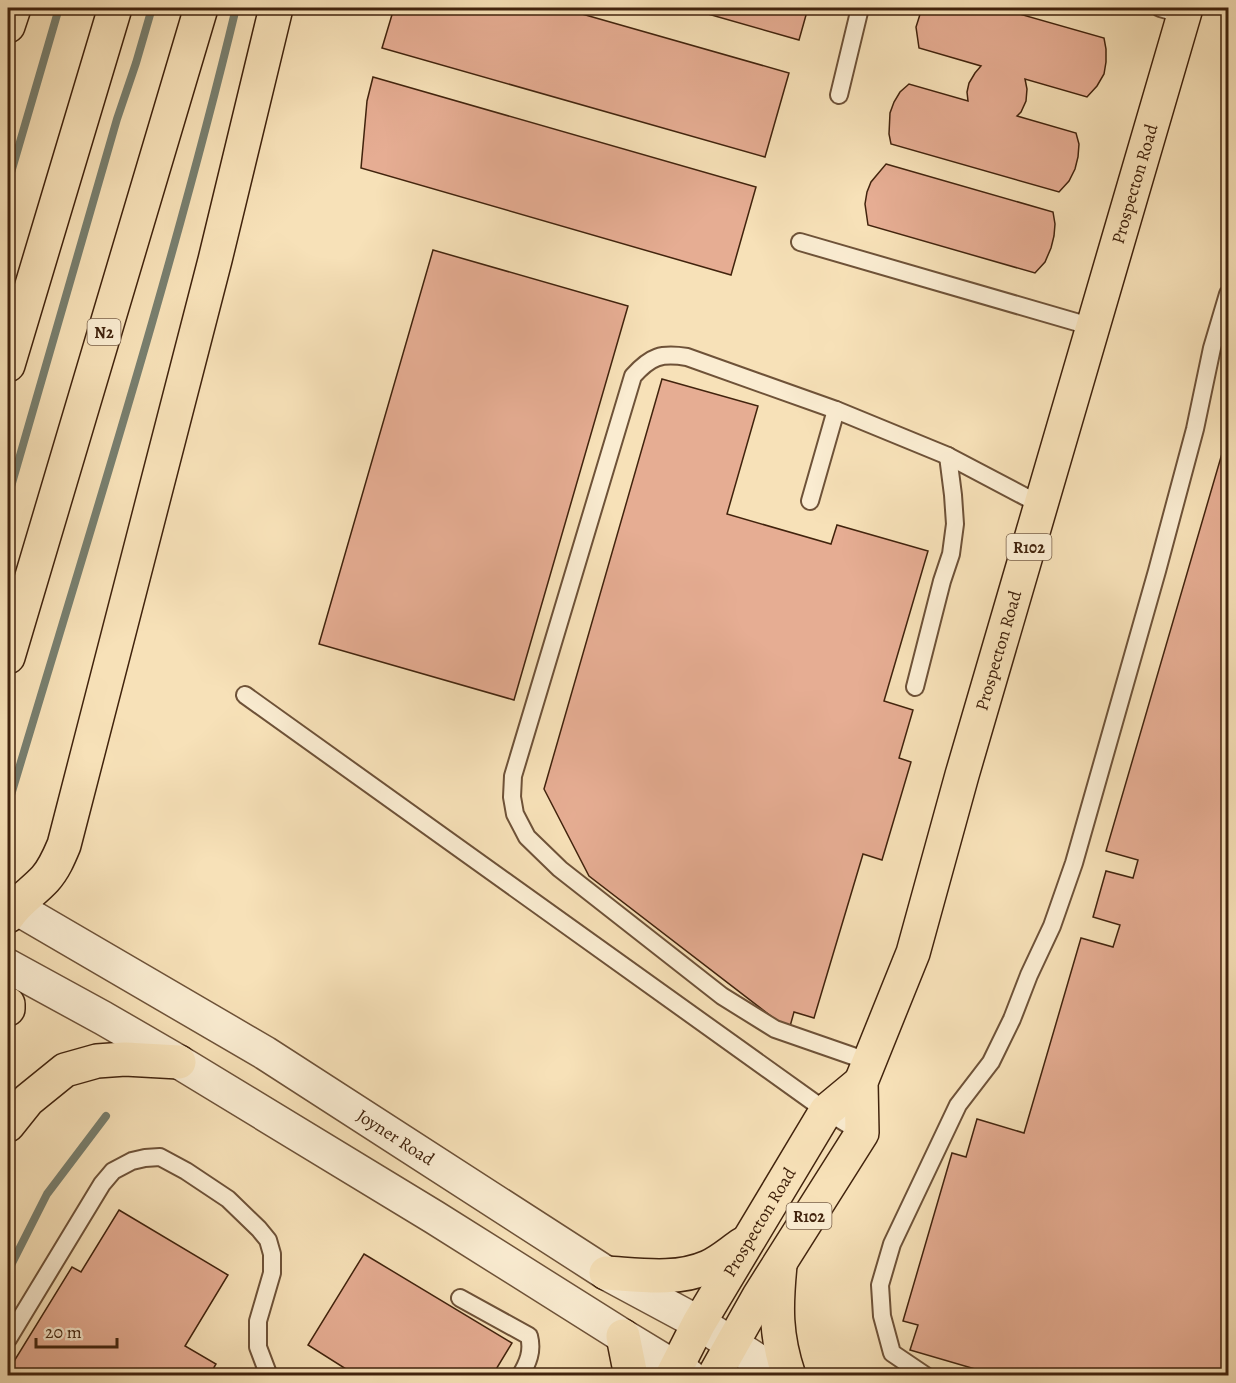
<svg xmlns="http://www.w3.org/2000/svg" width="1236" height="1383" font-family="Alegreya,serif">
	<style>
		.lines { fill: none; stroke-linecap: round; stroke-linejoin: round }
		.stream { stroke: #787f6f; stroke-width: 8 }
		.building { fill: #e6ad93; stroke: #41230d; stroke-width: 1.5 }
		.service-casing { stroke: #6e5238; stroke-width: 20 }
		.minor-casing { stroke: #6e5238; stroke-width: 36 }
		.primary-casing { stroke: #41230d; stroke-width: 36 }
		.motorway-casing { stroke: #41230d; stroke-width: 36 }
		.service { stroke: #faecd1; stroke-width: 16 }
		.minor { stroke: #faecd1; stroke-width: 33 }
		.primary { stroke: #f7e1b8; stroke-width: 33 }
		.motorway { stroke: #f7e1b8; stroke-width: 33 }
		.labels { text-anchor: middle; stroke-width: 6; stroke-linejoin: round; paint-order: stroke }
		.shield { fill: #faecd1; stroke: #785f48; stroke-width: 1.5 }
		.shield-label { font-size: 16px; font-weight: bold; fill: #41230d }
		.street-label { font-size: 18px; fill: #41230d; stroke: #faecd1 }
	</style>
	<rect width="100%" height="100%" fill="#f7e1b8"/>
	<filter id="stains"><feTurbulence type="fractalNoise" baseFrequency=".00333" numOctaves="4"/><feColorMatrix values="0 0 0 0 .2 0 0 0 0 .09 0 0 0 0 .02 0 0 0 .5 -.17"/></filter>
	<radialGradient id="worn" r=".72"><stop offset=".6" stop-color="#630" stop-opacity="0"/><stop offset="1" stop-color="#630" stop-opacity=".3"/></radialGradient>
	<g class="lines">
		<g class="stream">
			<path d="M8 183 59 8"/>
			<path d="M8 497 117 119 136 63 152 8"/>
			<path d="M8 805C87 540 171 277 236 8"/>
			<path d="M8 1271 47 1194 106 1116"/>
		</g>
	</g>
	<g class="building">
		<path d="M394 8H561L789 73 765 157 382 48Z"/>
		<path d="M687 8H808L799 40Z"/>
		<path d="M922 8H998L1104 38 1106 49V62L1104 74 1097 86 1087 97 1025 79 1027 89 1026 101 1021 112 1017 116 1076 133 1079 144 1078 157 1075 169 1069 181 1059 192 891 144 889 134 890 113 894 102 900 92 909 84 968 101 967 92 969 83 975 73 981 66 919 48 916 27Z"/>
		<path d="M373 77 756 187 731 275 361 168 367 101Z"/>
		<path d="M886 164 1053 212 1055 224 1054 236 1051 248 1045 262 1035 273 868 225 865 204 867 192 871 182Z"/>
		<path d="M433 250 628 306 514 700 319 644Z"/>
		<path d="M662 379 758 406 727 514 831 544 837 525 928 551 884 701 913 710 899 758 911 762 882 860 863 854 814 1018 794 1012 789 1030 589 876 544 789Z"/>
		<path d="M1228 433V1376H999L910 1350 918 1325 903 1321 952 1153 966 1157 977 1119 1024 1133 1081 938 1113 947 1120 925 1093 917 1106 871 1133 878 1138 860 1106 851Z"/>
		<path d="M119 1210 228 1275 185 1346 216 1364 209 1376H8V1371L72 1267 81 1272Z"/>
		<path d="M364 1254 512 1343 492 1376H357L308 1345Z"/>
	</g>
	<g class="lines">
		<g class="service-casing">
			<g id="service">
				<path d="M1160 8 1184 15"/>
				<path d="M839 95 860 8"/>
				<path d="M800 242 1093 327"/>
				<path d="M810 501 836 410"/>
				<path d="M915 687 942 581 951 554 955 524 953 495 948 456"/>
				<path d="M245 695 826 1111 862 1133"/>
				<path d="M870 1062 775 1029 722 996 560 869 527 837 515 814 512 797 513 776 633 376C651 356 661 353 687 357L836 410 948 456 1041 505"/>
				<path d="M460 1298 529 1336C533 1351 528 1363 520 1376"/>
				<path d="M8 1339 102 1184 113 1171 132 1161 145 1158 160 1157 186 1171 228 1199 259 1229 268 1240 272 1254V1273L258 1321V1347L269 1376"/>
				<path d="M926 1376 892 1353 882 1316 880 1285 892 1244 958 1105 991 1062 1012 1019 1029 975 1052 926 1074 863 1157 571 1195 429 1212 348 1228 294"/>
			</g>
		</g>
		<g class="minor-casing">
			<g id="minor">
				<path id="s1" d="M8 903 265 1053 606 1273 699 1323 782 1376"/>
				<path d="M8 966 103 1018 179 1062 434 1217 623 1336 689 1376"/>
			</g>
		</g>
		<g class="primary-casing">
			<g id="primary">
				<path d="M780 1265C776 1306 775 1335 789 1376"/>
				<path d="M606 1273C640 1275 676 1281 708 1267 720 1262 732 1251 743 1244"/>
				<path d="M623 1336 631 1376"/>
				<path id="s2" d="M672 1376 699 1323 826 1111 861 1082"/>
				<path id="s3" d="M714 1376 759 1296 862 1133 861 1082 913 953 962 775 1186 8"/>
			</g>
		</g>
		<g class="motorway-casing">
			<g id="motorway">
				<path d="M8 26 14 8"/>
				<path d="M8 365 115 8"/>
				<path d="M8 657 201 8"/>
				<path d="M8 916C18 901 33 892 45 879 54 869 59 857 64 845L215 260 276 8"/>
				<path d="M8 1004V1009"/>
				<path d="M8 1125 28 1100 65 1070 97 1061 125 1059 179 1062"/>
			</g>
		</g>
		<use href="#service" class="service"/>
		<use href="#minor" class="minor"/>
		<use href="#primary" class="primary"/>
		<use href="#motorway" class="motorway"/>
	</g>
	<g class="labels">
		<g class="shield">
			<rect x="87.5" y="319" width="33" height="26" rx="4.5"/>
			<rect x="1006.5" y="534" width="45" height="26" rx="4.5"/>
			<rect x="786.5" y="1203" width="45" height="26" rx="4.5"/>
		</g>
		<g class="shield-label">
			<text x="104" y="338">N2</text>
			<text x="1029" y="553">R102</text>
			<text x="809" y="1222">R102</text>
		</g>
		<g class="street-label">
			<text dy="6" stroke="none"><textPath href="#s3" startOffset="1275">Prospecton Road</textPath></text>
			<text dy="6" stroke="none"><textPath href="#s3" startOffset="789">Prospecton Road</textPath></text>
			<text dy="6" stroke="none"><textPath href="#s1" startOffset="453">Joyner Road</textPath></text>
			<text dy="6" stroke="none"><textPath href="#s2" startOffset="177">Prospecton Road</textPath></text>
		</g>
	</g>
	<rect width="1236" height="1383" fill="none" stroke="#f7e1b8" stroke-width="30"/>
	<rect x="9" y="9" width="1218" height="1365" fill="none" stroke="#41230d" stroke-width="3"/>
	<rect x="15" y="15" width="1206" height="1353" fill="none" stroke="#41230d" stroke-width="1.5"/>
	<path d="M36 1338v9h81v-9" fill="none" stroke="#41230d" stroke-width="3"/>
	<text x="45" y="1338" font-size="18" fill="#41230d" stroke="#faecd1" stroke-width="4.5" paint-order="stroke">20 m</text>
	<rect width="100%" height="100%" filter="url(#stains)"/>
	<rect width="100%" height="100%" fill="url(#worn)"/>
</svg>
